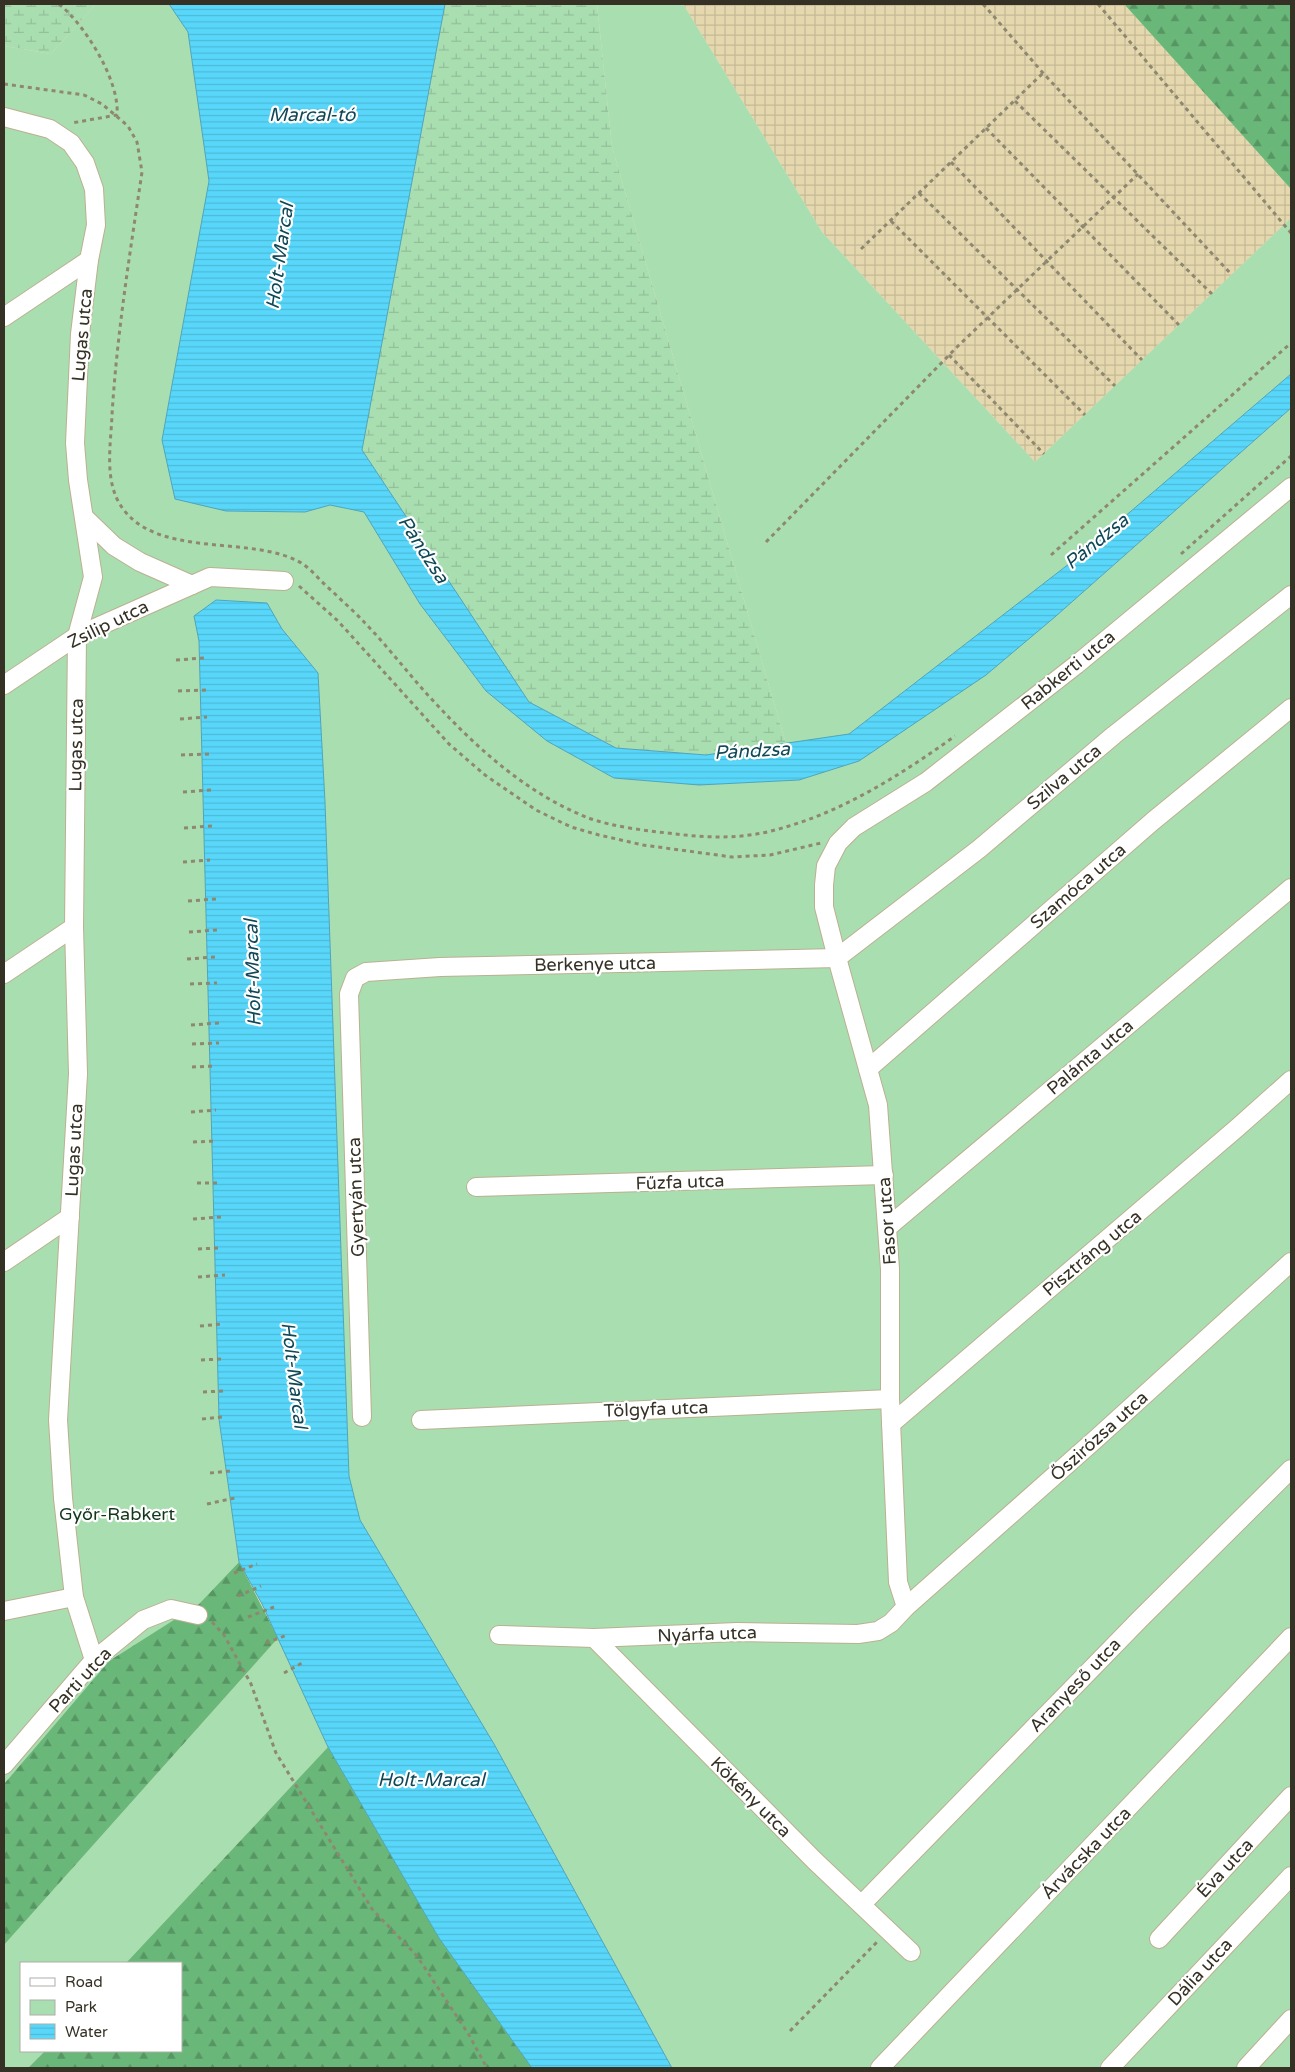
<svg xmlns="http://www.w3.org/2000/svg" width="1295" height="2072" font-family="'Varela Round',sans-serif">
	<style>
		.industrial { fill: url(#industrial-grid) }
		.green { fill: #a9deb1 }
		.forest { fill: url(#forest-firs) }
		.wetland { fill: url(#wetland-marsh) }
		.water { fill: url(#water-rules); stroke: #4ea5ba }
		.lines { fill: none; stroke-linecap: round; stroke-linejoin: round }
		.minor-casing { stroke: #bbb090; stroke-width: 20 }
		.path { stroke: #8f8870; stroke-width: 3; stroke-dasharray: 4 4; stroke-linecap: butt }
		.minor { stroke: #fff; stroke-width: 18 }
		.labels { text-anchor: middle; stroke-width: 4.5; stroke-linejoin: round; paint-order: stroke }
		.street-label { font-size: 18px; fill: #353124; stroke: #fff }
		.park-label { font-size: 18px; fill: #14361c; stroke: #fff }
		.water-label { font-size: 19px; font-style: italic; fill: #104857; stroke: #fff }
	</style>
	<defs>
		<pattern id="industrial-grid" width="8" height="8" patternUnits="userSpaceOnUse" patternTransform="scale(1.25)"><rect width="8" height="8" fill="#e5d8af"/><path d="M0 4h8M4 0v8" fill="none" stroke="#c5ba96"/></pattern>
		<pattern id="forest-firs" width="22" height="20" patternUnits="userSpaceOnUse" patternTransform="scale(1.25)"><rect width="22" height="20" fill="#69b879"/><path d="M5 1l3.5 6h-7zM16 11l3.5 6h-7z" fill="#579663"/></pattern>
		<pattern id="wetland-marsh" width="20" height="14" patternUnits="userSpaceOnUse" patternTransform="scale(1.25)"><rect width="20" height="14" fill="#a9deb1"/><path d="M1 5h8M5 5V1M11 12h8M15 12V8" fill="none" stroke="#92bf98"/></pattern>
		<pattern id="water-rules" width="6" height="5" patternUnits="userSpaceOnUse" patternTransform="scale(1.25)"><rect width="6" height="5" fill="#58d7fb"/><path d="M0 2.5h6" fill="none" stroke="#4db9d7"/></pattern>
	</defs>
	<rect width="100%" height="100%" fill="#eee3c1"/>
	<path class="industrial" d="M683 4H1124L1291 189V218L1035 462 822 232Z"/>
	<g class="green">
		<path d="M96 4H169L188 32 209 181 162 440 226 511 305 512 330 505 364 512 420 604 486 691 614 778 699 785 799 780 859 761 1056 616 1291 408V2068H672L494 1744 360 1520 349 1476 325 802 318 673 282 629 267 603 216 600 194 616 199 641 219 1419 239 1562 199 1604 109 1661 4 1784V46L51 54Z"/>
		<path d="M597 4H683L822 232 1035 462 1291 218V374L1074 560 849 734 786 744 612 147Z"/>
		<path d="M278 1638 328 1747 126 1963H21V2051H45L28 2068H4V1945Z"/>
	</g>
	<g class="forest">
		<path d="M1124 4H1291V189Z"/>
		<path d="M239 1562 278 1638 4 1945V1784L109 1661 199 1604Z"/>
		<path d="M328 1747 439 1938 532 2068H28L45 2051H181V1963H126Z"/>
	</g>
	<g class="wetland">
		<path d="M4 4H96L51 54 4 46Z"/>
		<path d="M445 4H597L612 147 786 744 706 755 616 748 529 702 362 450Z"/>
	</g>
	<g class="water">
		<path d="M169 4H445L362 450 529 702 616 748 706 755 849 734 1074 560 1291 374V408L1056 616 986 675 859 761 799 780 699 785 614 778 547 741 486 691 420 604 364 512 330 505 305 512 226 511 175 499 162 440 209 181 188 32Z"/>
		<path d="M216 600 267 603 282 629 318 673 325 802 349 1476 360 1520 494 1744 672 2068H532L439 1938 328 1747 262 1604 239 1562 219 1419 199 641 194 616Z"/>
	</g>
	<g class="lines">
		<g class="minor-casing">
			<g id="minor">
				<path d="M4 117 50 129 71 143 85 163 94 189 96 225 89 260 80 334 75 443 78 480 93 577 77 636 74 927 78 1074 58 1420 63 1498 74 1597 94 1660"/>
				<path d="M4 317 89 260"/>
				<path d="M85 518 114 546 140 562 192 585 210 577 284 581"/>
				<path d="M4 685 77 636 192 585"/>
				<path d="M4 974 74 927"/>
				<path d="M868 1069 1153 821 1291 708"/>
				<path d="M476 1187 884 1175"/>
				<path d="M888 1227 1291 888"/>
				<path d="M4 1262 70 1217"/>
				<path d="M362 1417 349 994 355 978 366 972 440 967 837 958 979 849 1114 735 1291 595"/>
				<path d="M421 1420 890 1399"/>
				<path d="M891 1424 1237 1128 1291 1080"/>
				<path d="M906 1607 898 1582 890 1399V1269L878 1105 837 958 824 907V885L826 866 838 843 854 827 926 782 1076 665 1291 487"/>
				<path d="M4 1611 74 1597"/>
				<path d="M499 1635 594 1638 737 1632 858 1634 878 1631 891 1623 906 1607 1097 1438 1291 1262"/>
				<path d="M594 1638 815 1861 911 1952"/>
				<path d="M4 1765 94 1660 143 1620 171 1609 198 1615"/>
				<path d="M862 1904 1140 1619 1291 1469"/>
				<path d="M1159 1939 1291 1796"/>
				<path d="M880 2068 1291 1637"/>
				<path d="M1110 2068 1291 1876"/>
				<path d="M1246 2068 1291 2019"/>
			</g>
		</g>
		<g class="path">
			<path d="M59 4C85 25 120 81 117 115L72 123"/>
			<path d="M983 4 1043 73 1232 275"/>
			<path d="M1098 4 1291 233"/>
			<path d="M4 84 84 95 102 104 128 126 137 142 142 172C130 253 117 333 112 415 111 442 105 473 117 499 149 563 252 532 303 564 313 571 322 583 332 591 343 602 355 612 365 623 391 650 413 680 439 707 481 752 529 794 586 817 611 827 649 831 676 834 709 838 742 839 775 830 841 813 899 776 955 736"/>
			<path d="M1015 101 1212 294"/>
			<path d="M986 128 1179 325"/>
			<path d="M951 162 1142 360"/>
			<path d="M919 193 1115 386"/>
			<path d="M891 221 1085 415"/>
			<path d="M861 249 1043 73"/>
			<path d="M949 355 1044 454"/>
			<path d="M766 542 958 346 1138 174"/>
			<path d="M1181 554 1291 456"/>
			<path d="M1051 555 1291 343"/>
			<path d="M299 586 338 621 449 744 485 775 536 810 571 827 599 835 643 845 732 857 770 855 821 843"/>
			<path d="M176 660 204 658"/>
			<path d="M178 691 206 690"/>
			<path d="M180 719 207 717"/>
			<path d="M181 755 209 754"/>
			<path d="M183 792 211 790"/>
			<path d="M184 828 212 826"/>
			<path d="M183 862 210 860"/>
			<path d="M188 901 216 899"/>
			<path d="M189 932 217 930"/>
			<path d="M187 959 215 957"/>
			<path d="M190 984 217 983"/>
			<path d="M191 1025 219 1023"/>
			<path d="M192 1044 219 1043"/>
			<path d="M192 1067 216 1066"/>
			<path d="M191 1112 216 1110"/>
			<path d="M193 1142 217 1141"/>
			<path d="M197 1183H217"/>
			<path d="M193 1219 221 1217"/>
			<path d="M198 1249 219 1248"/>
			<path d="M198 1277 225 1275"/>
			<path d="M200 1326 222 1324"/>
			<path d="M201 1360 222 1359"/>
			<path d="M203 1392 224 1391"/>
			<path d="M202 1419 223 1417"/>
			<path d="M210 1473 231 1471"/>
			<path d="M207 1504 235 1498"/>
			<path d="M234 1573 257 1564"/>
			<path d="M238 1596 261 1586"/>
			<path d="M248 1617 274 1607"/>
			<path d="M212 1622 224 1635 251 1684 276 1753 372 1909 417 1956 469 2035 487 2068"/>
			<path d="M266 1643 287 1635"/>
			<path d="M284 1673 302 1663"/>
			<path d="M790 2031 877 1942"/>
		</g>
		<use href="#minor" class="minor"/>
	</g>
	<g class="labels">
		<g class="street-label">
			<text transform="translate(82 335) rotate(-85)" y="6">Lugas utca</text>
			<text transform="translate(108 624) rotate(-26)" y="6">Zsilip utca</text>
			<text transform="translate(1068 670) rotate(-39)" y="6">Rabkerti utca</text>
			<text transform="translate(76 745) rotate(-89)" y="6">Lugas utca</text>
			<text transform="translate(1064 777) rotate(-40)" y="6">Szilva utca</text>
			<text transform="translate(1078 886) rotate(-41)" y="6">Szamóca utca</text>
			<text transform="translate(595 964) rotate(-1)" y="6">Berkenye utca</text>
			<text transform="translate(1090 1057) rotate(-40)" y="6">Palánta utca</text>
			<text transform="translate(74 1150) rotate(-87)" y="6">Lugas utca</text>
			<text transform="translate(680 1182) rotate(-2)" y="6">Fűzfa utca</text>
			<text transform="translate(356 1197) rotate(-92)" y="6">Gyertyán utca</text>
			<text transform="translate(887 1221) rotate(-94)" y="6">Fasor utca</text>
			<text transform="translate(1092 1253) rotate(-40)" y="6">Pisztráng utca</text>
			<text transform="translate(656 1409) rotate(-2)" y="6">Tölgyfa utca</text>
			<text transform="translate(1099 1436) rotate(-42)" y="6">Őszirózsa utca</text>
			<text transform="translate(707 1634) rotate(-2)" y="6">Nyárfa utca</text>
			<text transform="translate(80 1680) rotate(-47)" y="6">Parti utca</text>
			<text transform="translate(1075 1685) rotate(-46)" y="6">Aranyeső utca</text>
			<text transform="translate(751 1797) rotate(45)" y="6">Kökény utca</text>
			<text transform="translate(1086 1853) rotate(-46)" y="6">Árvácska utca</text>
			<text transform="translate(1225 1868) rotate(-47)" y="6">Éva utca</text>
			<text transform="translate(1200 1972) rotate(-47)" y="6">Dália utca</text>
		</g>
		<g class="park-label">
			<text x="117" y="1520">Győr-Rabkert</text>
		</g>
		<g class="water-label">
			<text x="312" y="121">Marcal-tó</text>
			<text transform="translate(279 256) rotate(-82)" y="7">Holt-Marcal</text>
			<text transform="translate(1096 541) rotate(-39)" y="7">Pándzsa</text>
			<text transform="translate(424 549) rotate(57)" y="7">Pándzsa</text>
			<text transform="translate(752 750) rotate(-3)" y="7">Pándzsa</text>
			<text transform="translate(252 973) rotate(-92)" y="7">Holt-Marcal</text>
			<text transform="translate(295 1375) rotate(83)" y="7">Holt-Marcal</text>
			<text x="431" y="1786">Holt-Marcal</text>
		</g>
	</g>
	<rect width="1295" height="2072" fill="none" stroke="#353124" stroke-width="10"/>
	<rect x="20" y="1962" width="162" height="90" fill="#ffffff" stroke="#aeada7"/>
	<rect x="30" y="1978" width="25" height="8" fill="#ffffff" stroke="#aeada7"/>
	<text x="65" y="1987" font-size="15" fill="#353124">Road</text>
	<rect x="30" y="2000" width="25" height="15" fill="#a9deb1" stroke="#aeada7"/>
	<text x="65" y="2012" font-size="15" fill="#353124">Park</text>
	<rect x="30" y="2024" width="25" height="15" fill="url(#water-rules)" stroke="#aeada7"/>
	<text x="65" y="2037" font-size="15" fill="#353124">Water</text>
</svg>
